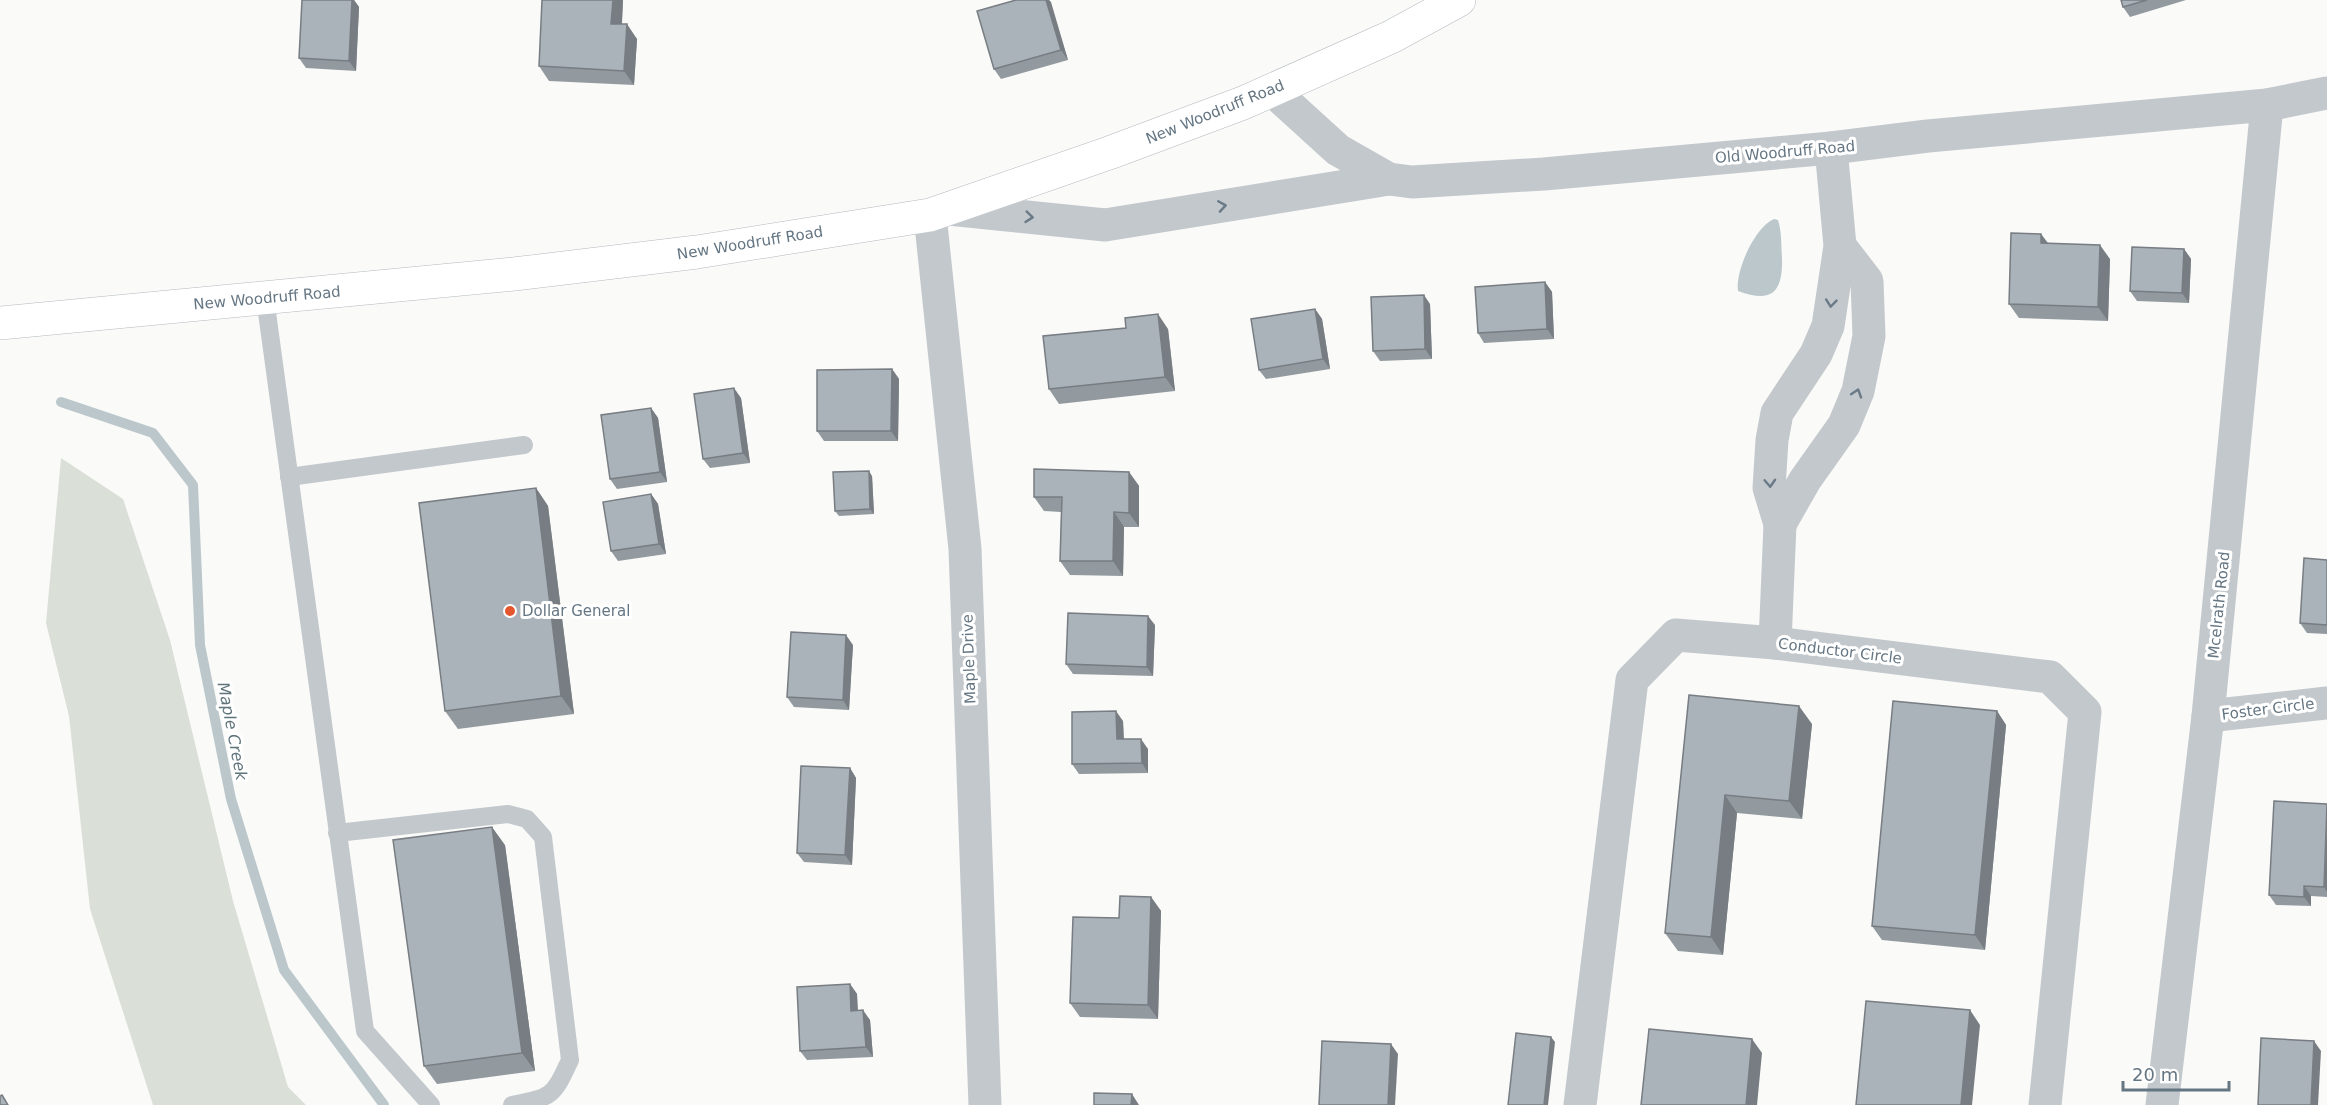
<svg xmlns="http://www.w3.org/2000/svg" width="2327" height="1105" font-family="'DejaVu Sans',sans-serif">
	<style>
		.green { fill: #dadfd7 }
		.water { fill: #bbc7cb }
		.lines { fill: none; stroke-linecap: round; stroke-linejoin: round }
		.stream { stroke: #bbc7cb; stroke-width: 10 }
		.secondary-casing { stroke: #b3babf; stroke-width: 34 }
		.lane { stroke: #c3c8cc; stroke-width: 18 }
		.street { stroke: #c3c8cc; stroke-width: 33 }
		.secondary { stroke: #fff; stroke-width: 33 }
		.wall { fill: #929a9f }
		.shaded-wall { fill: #777d82 }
		.building { fill: #aab3b9; stroke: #777d82; stroke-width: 1.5 }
		.oneway { stroke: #6a7a87 }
		.poi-dot { fill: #e4572e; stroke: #fff; stroke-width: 2 }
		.labels { text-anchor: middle; stroke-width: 6; stroke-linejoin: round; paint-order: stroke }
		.street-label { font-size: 15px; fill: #657683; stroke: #fff }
		.poi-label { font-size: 15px; fill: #657683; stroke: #fff; text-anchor: start }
		.water-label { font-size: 16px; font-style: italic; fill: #60757c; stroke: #fff }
	</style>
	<rect width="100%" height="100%" fill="#fafaf8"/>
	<path class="green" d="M61 458 123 499 170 640 233 901 288 1087 306 1105H153L90 909 69 716 46 623Z"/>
	<path class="water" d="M1774 219 1778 220C1782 233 1781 245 1782 258 1783 292 1772 304 1738 291 1735 271 1755 227 1774 219Z"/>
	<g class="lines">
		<path class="stream" d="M61 402 153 433 193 485 200 645 231 799 284 970 384 1105"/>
		<g class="secondary-casing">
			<path id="secondary" d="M0 323 514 274 697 252 930 215 1109 153 1243 103 1391 37 1459 0"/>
		</g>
		<g class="lane">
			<path d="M265 298 365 1031 431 1105"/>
			<path d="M289 477 524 445"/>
			<path d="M337 833 508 814 527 819 543 837 570 1060C553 1097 552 1097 512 1105"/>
		</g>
		<g class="street">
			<path d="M1272 90 1338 150 1389 179 1412 182 1544 174 1831 148 1928 136 2267 105 2327 93"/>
			<path d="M1831 148 1840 246 1828 326 1816 354 1777 413 1772 440 1769 488 1780 524 1805 480 1844 425 1858 391 1869 336 1867 281 1840 246"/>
			<path d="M949 209 1105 225 1389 179"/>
			<path d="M930 215 965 549 985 1105"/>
			<path d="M1775 643 1780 524"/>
			<path d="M2208 716 2327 703"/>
			<path d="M1580 1105 1632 680 1676 635 1775 643 2050 677 2085 712 2045 1105"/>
			<path d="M2162 1105 2208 716 2267 105"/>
		</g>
		<use href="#secondary" class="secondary"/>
	</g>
	<g class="wall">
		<path d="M302 0H354L359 7 356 71 306 68 299 58Z"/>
		<path d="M623 0 622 24 637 39 634 85 549 81 539 66Z"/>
		<path d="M1016 0H1049L1068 60 1001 79 994 69Z"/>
		<path d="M2121 0H2186L2130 17 2123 7Z"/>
		<path d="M2041 234 2048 243 2110 259 2108 321 2019 318 2009 304Z"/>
		<path d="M2184 249 2191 259 2189 303 2137 301 2130 291Z"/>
		<path d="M1545 282 1552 292 1554 339 1484 343 1478 333Z"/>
		<path d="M1430 304 1432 359 1380 361 1373 351Z"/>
		<path d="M1315 309 1322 319 1330 369 1266 379 1259 370Z"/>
		<path d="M1126 328 1168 329 1175 391 1059 404 1049 389Z"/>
		<path d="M892 369 899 379 898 441H824L817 431Z"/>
		<path d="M741 398 750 463 710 468 703 459Z"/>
		<path d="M651 408 658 418 667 482 617 489 610 479Z"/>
		<path d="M1129 472 1139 486V527H1124L1123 576 1070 575 1060 561 1061 512 1044 511 1034 497Z"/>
		<path d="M872 476 874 514 839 516 835 511Z"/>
		<path d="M536 488 548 506 574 714 458 729 445 711Z"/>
		<path d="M651 494 658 504 666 554 618 561 611 551Z"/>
		<path d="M2327 560V634L2307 633 2300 623Z"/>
		<path d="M1155 625 1153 676 1073 674 1066 664Z"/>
		<path d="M853 645 849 710 794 707 787 697Z"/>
		<path d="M1689 695 1812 724 1802 819 1737 813 1723 955 1678 951 1665 933Z"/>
		<path d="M1997 711 2006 725 1985 950 1882 940 1872 926Z"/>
		<path d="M1123 721 1124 739 1148 749V773L1079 774 1072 764Z"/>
		<path d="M850 768 856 778 852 865 804 862 797 853Z"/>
		<path d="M2327 804V897L2311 896V906L2276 905 2269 895Z"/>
		<path d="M505 845 535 1071 437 1084 424 1066Z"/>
		<path d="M1151 897 1161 911 1158 1019 1080 1017 1070 1003Z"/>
		<path d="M850 984 857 994 858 1011 870 1020 873 1057 807 1060 800 1051Z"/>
	</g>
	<g class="shaded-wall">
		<path d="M352 0H354L359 7 356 71 349 61Z"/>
		<path d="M613 0H623L621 38 611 24Z"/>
		<path d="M1046 0H1049L1051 2 1068 60 1061 50Z"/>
		<path d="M627 24 637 39 634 85 624 71Z"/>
		<path d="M2041 234 2051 248 2041 243Z"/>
		<path d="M2100 245 2110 259 2108 321 2098 307Z"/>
		<path d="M2184 249 2191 259 2189 303 2182 293Z"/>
		<path d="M1545 282 1552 292 1554 339 1547 329Z"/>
		<path d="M1424 295 1430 304 1432 359 1425 349Z"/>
		<path d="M1315 309 1322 319 1330 369 1323 359Z"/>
		<path d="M1158 314 1168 329 1175 391 1165 377Z"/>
		<path d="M892 369 899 379 898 441 891 431Z"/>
		<path d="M734 388 741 398 750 463 743 453Z"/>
		<path d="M651 408 658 418 667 482 660 472Z"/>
		<path d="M869 471 872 476 874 514 870 509Z"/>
		<path d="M1129 472 1139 486V527L1129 513Z"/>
		<path d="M536 488 548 506 574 714 561 696Z"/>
		<path d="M651 494 658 504 666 554 659 544Z"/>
		<path d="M1114 512 1124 527 1123 576 1113 561Z"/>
		<path d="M1148 616 1155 625 1153 676 1147 667Z"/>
		<path d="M846 635 853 645 849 710 843 700Z"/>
		<path d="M1799 706 1812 724 1802 819 1789 801Z"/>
		<path d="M1116 711 1123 721 1124 749 1117 739Z"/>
		<path d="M1997 711 2006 725 1985 950 1975 935Z"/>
		<path d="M1141 739 1148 749V773L1142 763Z"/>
		<path d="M850 768 856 778 852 865 845 855Z"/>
		<path d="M1725 795 1737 813 1723 955 1711 937Z"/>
		<path d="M2327 822V892L2324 887Z"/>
		<path d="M492 827 505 845 535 1071 522 1053Z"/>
		<path d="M2304 886 2311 896V906L2304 897Z"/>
		<path d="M1151 897 1161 911 1158 1019 1148 1005Z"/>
		<path d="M850 984 857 994 858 1021 851 1011Z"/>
		<path d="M863 1010 870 1020 873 1057 866 1047Z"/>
		<path d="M1970 1010 1980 1025 1972 1105H1961Z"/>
		<path d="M1551 1037 1555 1042 1548 1105H1544Z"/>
		<path d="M1752 1039 1762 1053 1757 1105H1746Z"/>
		<path d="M2314 1041 2321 1051 2318 1105H2311Z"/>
		<path d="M1391 1044 1398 1054 1395 1105H1388Z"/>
		<path d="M1132 1094 1139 1105H1131Z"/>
	</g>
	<g class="building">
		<path d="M302 0H352L349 61 299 58Z"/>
		<path d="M542 0H613L611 24H627L624 71 539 66Z"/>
		<path d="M1016 0H1046L1061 50 994 69 977 11Z"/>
		<path d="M2121 0H2147L2123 7Z"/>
		<path d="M2011 233 2041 234V243L2100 245 2098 307 2009 304Z"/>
		<path d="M2132 247 2184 249 2182 293 2130 291Z"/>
		<path d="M1545 282 1547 329 1478 333 1475 287Z"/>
		<path d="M1424 295 1425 349 1373 351 1371 297Z"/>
		<path d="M1315 309 1323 359 1259 370 1251 319Z"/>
		<path d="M1158 314 1165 377 1049 389 1043 336 1126 328 1125 318Z"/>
		<path d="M892 369 891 431H817V370Z"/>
		<path d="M734 388 743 453 703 459 694 394Z"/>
		<path d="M651 408 660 472 610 479 601 415Z"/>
		<path d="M1034 469 1129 472V513L1114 512 1113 561H1060L1062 497H1034Z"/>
		<path d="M869 471 870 509 835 511 833 472Z"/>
		<path d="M536 488 561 696 445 711 419 503Z"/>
		<path d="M651 494 659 544 611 551 603 502Z"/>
		<path d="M2304 558 2327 560V625L2300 623Z"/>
		<path d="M1068 613 1148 616 1147 667 1066 664Z"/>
		<path d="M791 632 846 635 843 700 787 697Z"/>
		<path d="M1689 695 1799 706 1789 801 1725 795 1711 937 1665 933Z"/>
		<path d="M1893 701 1997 711 1975 935 1872 926Z"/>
		<path d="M1116 711 1117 739H1141L1142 763 1072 764V712Z"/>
		<path d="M801 766 850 768 845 855 797 853Z"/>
		<path d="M2274 801 2327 804 2324 887 2304 886V897L2269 895Z"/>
		<path d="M492 827 522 1053 424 1066 393 840Z"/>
		<path d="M1120 896 1151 897 1148 1005 1070 1003 1073 917 1119 918Z"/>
		<path d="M850 984 851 1011 863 1010 866 1047 800 1051 797 987Z"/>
		<path d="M1866 1001 1970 1010 1961 1105H1856Z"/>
		<path d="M1649 1029 1752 1039 1746 1105H1641Z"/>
		<path d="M1516 1033 1551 1037 1544 1105H1508Z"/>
		<path d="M2261 1038 2314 1041 2311 1105H2258Z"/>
		<path d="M1322 1041 1391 1044 1388 1105H1319Z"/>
		<path d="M1094 1093 1132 1094 1131 1105H1094Z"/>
		<path d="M2 1095 8 1105H0V1096Z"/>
	</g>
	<defs><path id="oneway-chevron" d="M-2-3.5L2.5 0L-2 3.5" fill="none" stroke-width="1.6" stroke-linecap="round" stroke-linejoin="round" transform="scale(1.5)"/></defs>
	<g class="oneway">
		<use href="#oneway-chevron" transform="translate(1222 206) rotate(-9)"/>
		<use href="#oneway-chevron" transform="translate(1029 217) rotate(6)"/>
		<use href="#oneway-chevron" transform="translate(1831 303) rotate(96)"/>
		<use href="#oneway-chevron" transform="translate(1857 393) rotate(-72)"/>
		<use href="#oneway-chevron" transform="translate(1770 483) rotate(87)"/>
	</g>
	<circle class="poi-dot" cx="510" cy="611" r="6"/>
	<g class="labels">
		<g class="street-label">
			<text transform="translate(1215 112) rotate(-22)" y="5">New Woodruff Road</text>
			<text transform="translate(1785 152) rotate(-5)" y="5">Old Woodruff Road</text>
			<text transform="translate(750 243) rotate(-9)" y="5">New Woodruff Road</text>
			<text transform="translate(267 298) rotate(-5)" y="5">New Woodruff Road</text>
			<text transform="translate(2219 605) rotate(-84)" y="5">Mcelrath Road</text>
			<text transform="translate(1840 651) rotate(7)" y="5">Conductor Circle</text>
			<text transform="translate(969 659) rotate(-92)" y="5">Maple Drive</text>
			<text transform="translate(2268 709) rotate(-7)" y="5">Foster Circle</text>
		</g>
		<g class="poi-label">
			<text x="522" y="616">Dollar General</text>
		</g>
		<g class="water-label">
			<text transform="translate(233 731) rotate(79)" y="6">Maple Creek</text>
		</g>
	</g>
	<path d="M2123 1081v9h106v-9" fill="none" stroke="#657683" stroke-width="3"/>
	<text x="2132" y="1081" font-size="18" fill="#657683" stroke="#ffffff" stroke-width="4.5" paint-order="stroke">20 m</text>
</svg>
